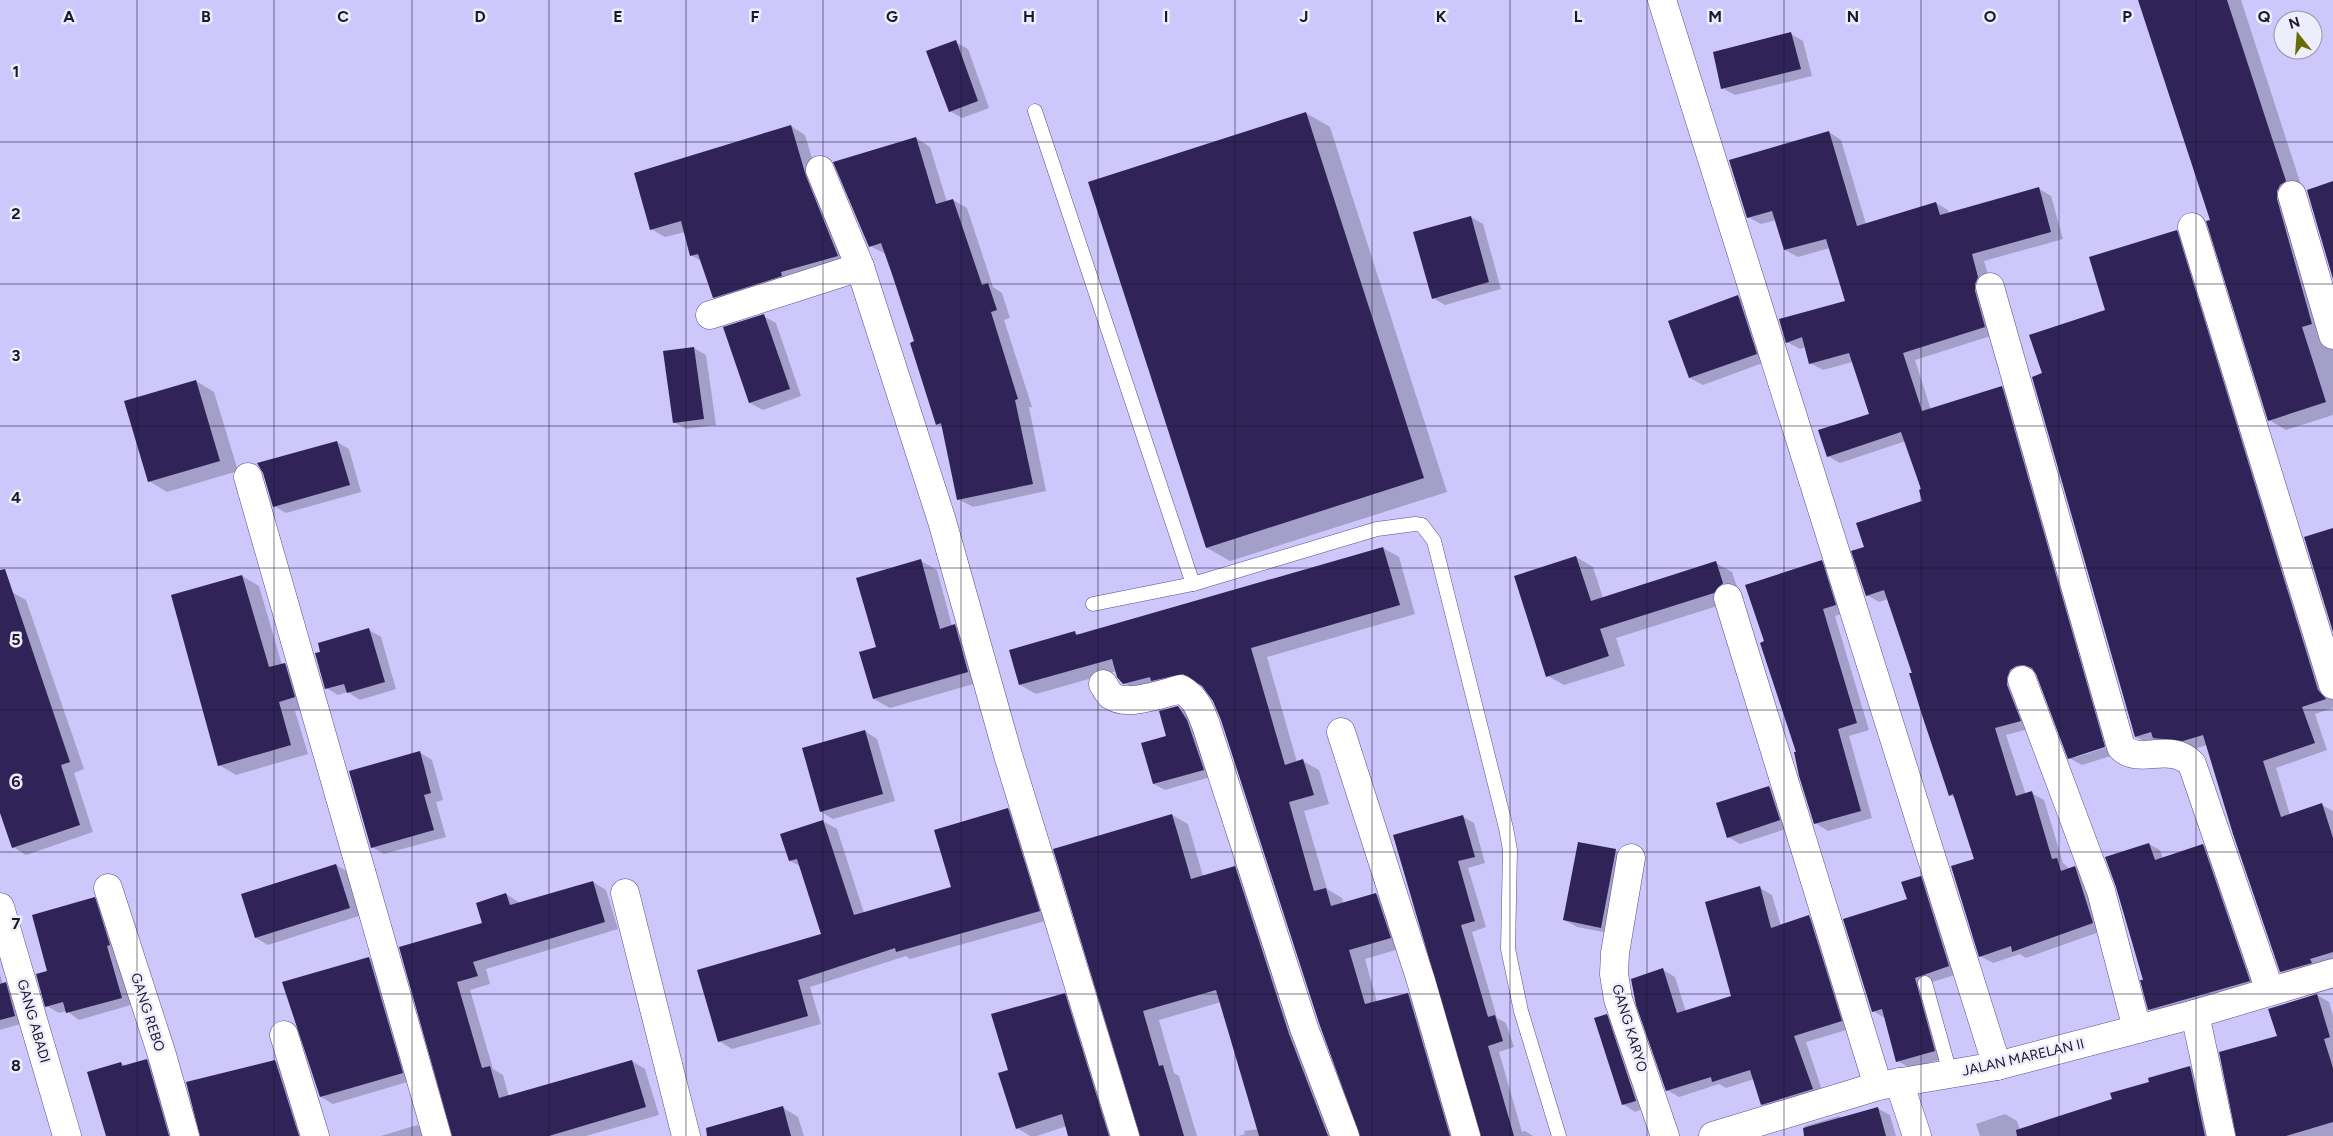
<svg xmlns="http://www.w3.org/2000/svg" width="2333" height="1136" font-family="Figtree,sans-serif">
	<style>
		.shadow { fill: #0003; fill-rule: evenodd }
		.building { fill: #2f2358 }
		.lines { fill: none; stroke-linecap: round; stroke-linejoin: round }
		.lane-casing { stroke: #584e87; stroke-width: 15 }
		.street-casing { stroke: #584e87; stroke-width: 29 }
		.lane { stroke: #fff; stroke-width: 14 }
		.street { stroke: #fff; stroke-width: 28 }
		.grid { fill: none; stroke: #1b172f; stroke-width: 1; stroke-opacity: 0.55 }
		.labels { text-anchor: middle; stroke-width: 5; stroke-linejoin: round; paint-order: stroke }
		.street-label { font-size: 14px; fill: #1b172f; stroke: #eeedfb }
		.grid-label { font-size: 16px; text-anchor: middle; font-weight: bold; fill: #1b172f; stroke: #eeedfb; stroke-width: 5; stroke-linejoin: round; paint-order: stroke }
	</style>
	<rect width="100%" height="100%" fill="#cdc7fc"/>
	<g class="shadow">
		<path d="M2140 0H2241L2303 191 2333 344V415L2286 430 2269 420 2211 221Z"/>
		<path d="M1791 34 1803 41 1812 76 1735 95 1722 88Z"/>
		<path d="M955 42 968 49 989 108 962 118 950 111Z"/>
		<path d="M1306 113 1330 127 1447 492 1230 561 1207 548Z"/>
		<path d="M791 126 805 135 820 185 852 264 728 305 714 297 701 261 691 255 685 232 665 237 651 229Z"/>
		<path d="M1829 132 1841 140 1866 224 1936 203 1948 210 1949 214 2038 188 2051 196 2063 239 1984 261 1991 284 1997 334 1915 360 1931 410 2002 387 2014 395 2117 754 2082 765 2069 758 2036 671 2029 672 2032 728 2006 735 2026 795 2031 793 2044 800 2063 863 2070 869 2075 867 2087 875 2105 930 2026 958 2020 954 1993 963 1980 956 1975 859 1955 798 1950 795 1888 599 1879 602 1867 595 1865 547 1924 502 1922 490 1906 441 1840 463 1828 456 1870 415 1852 362 1823 370 1810 363 1806 347 1800 349 1787 342 1846 302 1830 248 1798 257 1785 250 1776 220 1761 224 1748 217ZM2110 744 2111 746 2076 757V755Z"/>
		<path d="M916 138 930 147 947 202 953 200 967 208 993 287 1002 293 1010 318 1004 320 1032 407H1029L1046 491 973 507 958 499 944 428 937 424 916 342 886 254 870 246Z"/>
		<path d="M1471 217 1483 224 1501 289 1445 305 1433 298Z"/>
		<path d="M2177 231 2190 239 2333 700V708L2315 714 2327 750 2276 768 2290 815 2322 805 2333 811V967L2294 979 2281 972 2207 745 2197 748 2149 744 2136 737 2044 374 2107 311Z"/>
		<path d="M1738 297 1751 304 1768 361 1703 385 1690 378 1670 322Z"/>
		<path d="M763 316 776 323 801 396 763 410 750 403 725 328Z"/>
		<path d="M694 348 706 355 716 425 686 429 674 422Z"/>
		<path d="M196 381 214 392 238 471 167 492 149 481Z"/>
		<path d="M337 442 349 449 361 492 286 513 274 506Z"/>
		<path d="M1383 548 1399 557 1415 614 1267 657 1297 762 1303 761 1319 770 1329 804 1304 811 1327 889 1342 898 1344 904 1376 894 1392 904 1406 947 1365 959 1377 1002 1408 994 1424 1003 1462 1136H1378L1222 720 1207 689 1200 682 1168 689 1140 692 1124 683 1117 671 1036 694 1020 685 1075 633 1080 635Z"/>
		<path d="M1576 557 1593 567 1603 598 1716 563 1732 572 1739 593 1730 602 1616 638 1625 666 1564 685 1548 676Z"/>
		<path d="M921 561 937 570 952 626H955L971 635 984 681 890 708 874 699 878 648Z"/>
		<path d="M1822 562 1834 569 1847 612 1835 616 1869 730 1849 736 1872 818 1828 831 1815 823 1766 642Z"/>
		<path d="M242 576 259 586 282 665 285 664 302 674 311 706 295 711 308 754 236 775 219 765Z"/>
		<path d="M12 592 26 600 84 769 74 773 93 832 26 855 13 847 0 809V596Z"/>
		<path d="M369 630 381 637 396 689 360 700 348 692 338 695 326 688Z"/>
		<path d="M1178 707 1188 714 1214 776 1165 790 1154 784Z"/>
		<path d="M865 731 877 739 895 801 833 819 821 812Z"/>
		<path d="M419 752 432 760 443 800 436 802 446 837 384 854 372 847Z"/>
		<path d="M1769 787 1782 794 1792 827 1740 844 1728 837Z"/>
		<path d="M1008 809 1021 817 1052 919 910 959 906 956 810 987 821 1024 732 1049 719 1041 823 935 800 866 790 861 823 821 837 829 864 913 952 888Z"/>
		<path d="M1172 815 1188 824 1203 876 1235 867 1251 876 1340 1136H1238L1245 1134 1244 1131 1259 1129 1221 1002 1159 1020 1174 1073 1179 1076 1197 1136H1141L1055 850Z"/>
		<path d="M1463 817 1474 823 1485 863 1468 868 1486 927 1472 932 1497 1018 1506 1023 1514 1047 1499 1052 1522 1132 1525 1131 1533 1136H1482L1395 836Z"/>
		<path d="M2149 844 2160 850 2163 858 2203 845 2214 852 2261 988 2161 1016 2149 1009Z"/>
		<path d="M1616 851 1628 858 1614 934 1577 927 1564 920Z"/>
		<path d="M336 865 348 872 362 915 268 945 256 938Z"/>
		<path d="M1921 877 1933 884 1961 973 1926 984 1946 1058 1910 1068 1898 1061 1886 1019 1873 1011 1908 900Z"/>
		<path d="M593 882 606 890 618 929 486 969 490 984 470 990 493 1069 503 1075 509 1097 632 1061 645 1069 659 1115 586 1136H453L400 947 483 924 506 894 520 903Z"/>
		<path d="M1760 888 1772 895 1781 926 1809 917 1821 924 1853 1028 1806 1042 1824 1096 1774 1111 1762 1104 1754 1079 1726 1088 1719 1084 1679 1097 1667 1090 1663 970 1675 977 1686 1012 1733 997Z"/>
		<path d="M94 898 107 906 134 1004 79 1020 67 1011 59 1013 47 1006Z"/>
		<path d="M369 958 382 965 414 1080 333 1104 321 1097Z"/>
		<path d="M0 974 3 985 6 984 18 991 27 1022 0 1030Z"/>
		<path d="M1065 994 1081 1004 1121 1136H1070L1067 1126 1037 1136H1030L1017 1128 1009 1071Z"/>
		<path d="M2317 995 2329 1002 2333 1016V1136H2237L2278 1037Z"/>
		<path d="M1606 1015 1619 1022 1648 1107 1635 1112 1623 1104Z"/>
		<path d="M147 1060 159 1067 179 1136H107L121 1063 126 1066Z"/>
		<path d="M275 1061 287 1068 309 1136H201Z"/>
		<path d="M2190 1067 2202 1074 2215 1136H2069L2113 1100Z"/>
		<path d="M782 1107 798 1117 804 1136H748Z"/>
		<path d="M1877 1108 1890 1115 1896 1136H1808L1805 1126 1839 1116 1843 1118Z"/>
		<path d="M2005 1114 2017 1121 2022 1136H1980L1976 1124Z"/>
		<path d="M417 1125 430 1133 431 1136H381Z"/>
	</g>
	<g class="building">
		<path d="M2138 0H2227L2286 181 2280 185 2277 191V199L2312 324 2302 327 2326 402 2268 421 2206 221 2210 220Z"/>
		<path d="M1791 32 1801 69 1721 89 1713 52Z"/>
		<path d="M956 40 978 101 949 112 926 51Z"/>
		<path d="M1306 112 1424 478 1206 548 1088 182Z"/>
		<path d="M791 125 806 176 838 256 781 272 782 276 713 298 698 254 690 256 681 221 650 230 634 173Z"/>
		<path d="M1829 131 1857 226 1936 202 1940 215 2039 187 2051 232 1972 254 1978 277 1975 284V291L1985 327 1903 353 1922 411 2002 386 2105 747 2068 759 2036 674 2032 668 2024 665 2016 666 2010 670 2007 678V685L2021 721 1995 728 2016 796 2032 791 2052 859 2057 858 2061 871 2075 866 2093 923 2012 952 2011 946 1979 957 1951 866 1974 859 1953 794 1949 796 1922 715 1909 673H1912L1884 590 1866 596 1851 551 1864 547 1856 523 1922 501 1919 490 1921 489 1901 432 1827 457 1818 430 1869 414 1849 353 1809 364 1802 337 1786 343 1779 319 1845 301 1826 239 1784 250 1772 211 1747 218 1729 160Z"/>
		<path d="M916 137 936 204 953 199 982 285 988 283 997 310 991 312 1018 399 1015 400 1033 484 957 500 941 423 936 425 910 343 914 341 892 274 881 243 869 247 833 162Z"/>
		<path d="M2333 181V279L2307 190Z"/>
		<path d="M1471 216 1489 282 1432 299 1413 232Z"/>
		<path d="M2177 230 2318 690 2326 699 2302 707 2315 743 2263 761 2281 817 2322 803 2333 838V952L2310 959 2312 963 2280 972 2233 834 2203 735 2183 741 2153 738 2151 732 2135 737 2032 377 2042 373 2029 335 2105 310 2089 257Z"/>
		<path d="M1738 295 1757 354 1689 378 1668 321Z"/>
		<path d="M764 314 790 389 749 403 723 327Z"/>
		<path d="M694 347 704 419 673 423 663 351Z"/>
		<path d="M196 380 220 461 148 482 124 401Z"/>
		<path d="M337 441 350 485 273 507 263 473 257 463Z"/>
		<path d="M2333 528V632L2304 537Z"/>
		<path d="M1383 547 1400 605 1251 648 1285 765 1303 759 1314 795 1289 802 1314 891 1326 888 1331 906 1376 893 1391 938 1349 950 1365 1004 1408 993 1450 1136H1360L1319 1023 1221 720 1213 701 1202 686 1183 674 1151 681 1150 677 1123 684 1117 677 1112 659 1019 685 1009 650 1075 631 1076 635Z"/>
		<path d="M1576 556 1591 601 1716 561 1723 583 1714 593 1600 629 1609 656 1546 677 1514 576Z"/>
		<path d="M921 559 940 629 955 624 968 672 873 699 859 652 876 647 856 578Z"/>
		<path d="M1822 560 1836 605 1823 609 1857 723 1838 729 1861 811 1814 824 1799 776 1794 752H1796L1760 643 1764 641 1745 585Z"/>
		<path d="M5 569 70 762 61 765 80 825 12 848 0 813V570Z"/>
		<path d="M242 575 269 667 285 663 295 697 279 702 291 745 218 766 171 595Z"/>
		<path d="M369 628 385 682 347 693 344 684 325 689 315 653 320 652 318 643Z"/>
		<path d="M1178 706 1187 720 1204 770 1153 784 1141 743 1166 736 1159 711Z"/>
		<path d="M865 730 883 794 820 812 802 748Z"/>
		<path d="M420 751 431 793 424 795 434 830 371 848 349 771Z"/>
		<path d="M1769 786 1780 820 1727 838 1716 803Z"/>
		<path d="M1008 808 1040 911 896 952 895 948 798 980 808 1016 718 1042 697 970 821 934 797 859 789 861 780 834 823 820 854 915 951 887 934 830Z"/>
		<path d="M1172 814 1191 879 1235 866 1289 1034 1328 1136H1259L1216 990 1143 1011 1159 1066 1163 1065 1184 1136H1140L1053 849Z"/>
		<path d="M1463 815 1475 857 1458 861 1475 921 1461 925 1488 1017 1495 1015 1503 1041 1488 1046 1514 1136H1481L1393 835Z"/>
		<path d="M1578 842 1616 849 1601 928 1563 920Z"/>
		<path d="M2149 843 2155 860 2203 844 2250 981 2148 1010 2140 980H2143L2116 887 2105 857Z"/>
		<path d="M336 864 350 908 255 938 241 894Z"/>
		<path d="M1921 876 1949 966 1915 978 1935 1051 1896 1062 1882 1009 1872 1012 1843 919 1907 899 1901 882Z"/>
		<path d="M593 881 605 922 473 962 478 976 457 982 482 1068 490 1066 499 1098 632 1060 646 1107 549 1136H452L399 947 482 923 476 903 506 893 510 905Z"/>
		<path d="M1760 886 1771 928 1809 915 1842 1021 1794 1036 1813 1089 1761 1105 1750 1070 1712 1082 1711 1077 1666 1091 1636 1005 1631 979 1663 968 1677 1013 1731 996 1705 902Z"/>
		<path d="M95 897 110 945 107 946 122 998 66 1013 63 1002 45 1007 36 974 47 971 32 915Z"/>
		<path d="M369 957 403 1073 320 1097 282 982Z"/>
		<path d="M6 982 15 1016 0 1020V984Z"/>
		<path d="M1065 993 1109 1136H1068L1062 1114 1016 1129 998 1073 1008 1070 991 1014Z"/>
		<path d="M2317 994 2330 1037 2324 1039 2333 1068V1122L2286 1136H2236L2219 1052 2277 1036 2268 1009Z"/>
		<path d="M1607 1014 1636 1101 1622 1105 1594 1018Z"/>
		<path d="M147 1059 169 1136H106L87 1072 121 1062 122 1066Z"/>
		<path d="M275 1060 299 1136H200L186 1082Z"/>
		<path d="M2190 1066 2205 1136H2017L2016 1130 2112 1099 2110 1093 2149 1082 2148 1078Z"/>
		<path d="M783 1106 791 1136H707L706 1128Z"/>
		<path d="M1878 1107 1886 1136H1804L1803 1128Z"/>
	</g>
	<g class="lines">
		<g class="lane-casing">
			<g id="lane">
				<path d="M1035 111 1193 584"/>
				<path d="M1093 604 1193 584 1377 529 1415 524 1422 525 1434 541 1506 828 1510 850 1508 949 1521 1011 1559 1136"/>
				<path d="M1925 983 1950 1073"/>
			</g>
		</g>
		<g class="street-casing">
			<g id="street">
				<path d="M1662 0 1997 1066"/>
				<path d="M820 170 860 267 942 521 1008 755 1125 1136"/>
				<path d="M2292 195 2333 335"/>
				<path d="M2192 227 2333 685"/>
				<path d="M1990 287 2121 747C2139 766 2170 741 2192 764L2270 991"/>
				<path d="M710 315 860 267"/>
				<path d="M248 477 437 1136"/>
				<path d="M1728 598 1878 1086"/>
				<path d="M2022 680 2101 891 2137 1029"/>
				<path d="M1103 684C1106 688 1108 694 1112 696 1128 707 1164 693 1181 689 1196 698 1200 709 1206 725L1304 1028 1345 1136"/>
				<path d="M1341 732 1421 981 1466 1136"/>
				<path d="M1631 858 1615 953 1614 974 1618 999 1665 1136"/>
				<path d="M108 888 162 1055 185 1136"/>
				<path d="M625 893 686 1136"/>
				<path d="M0 907 67 1136"/>
				<path d="M2195 1014 2221 1136"/>
				<path d="M284 1035 315 1136"/>
				<path d="M1899 1082 1917 1136"/>
				<path d="M1713 1136 1878 1086 1997 1066 2195 1014 2333 973"/>
			</g>
		</g>
		<use href="#lane" class="lane"/>
		<use href="#street" class="street"/>
	</g>
	<path class="grid" d="M137 0V1136M274 0V1136M412 0V1136M549 0V1136M686 0V1136M823 0V1136M961 0V1136M1098 0V1136M1235 0V1136M1372 0V1136M1510 0V1136M1647 0V1136M1784 0V1136M1921 0V1136M2059 0V1136M2196 0V1136M0 142H2333M0 284H2333M0 426H2333M0 568H2333M0 710H2333M0 852H2333M0 994H2333"/>
	<g class="labels">
		<g class="street-label">
			<text transform="translate(148 1012) rotate(72)" y="5">GANG REBO</text>
			<text transform="translate(34 1021) rotate(74)" y="5">GANG ABADI</text>
			<text transform="translate(1630 1028) rotate(73)" y="5">GANG KARYO</text>
			<text transform="translate(2023 1057) rotate(-13)" y="5">JALAN MARELAN II</text>
		</g>
	</g>
	<g class="grid-label">
		<text x="69" y="22">A</text>
		<text x="206" y="22">B</text>
		<text x="343" y="22">C</text>
		<text x="480" y="22">D</text>
		<text x="618" y="22">E</text>
		<text x="755" y="22">F</text>
		<text x="892" y="22">G</text>
		<text x="1029" y="22">H</text>
		<text x="1166" y="22">I</text>
		<text x="1304" y="22">J</text>
		<text x="1441" y="22">K</text>
		<text x="1578" y="22">L</text>
		<text x="1715" y="22">M</text>
		<text x="1853" y="22">N</text>
		<text x="1990" y="22">O</text>
		<text x="2127" y="22">P</text>
		<text x="2264" y="22">Q</text>
		<text x="16" y="77">1</text>
		<text x="16" y="219">2</text>
		<text x="16" y="361">3</text>
		<text x="16" y="503">4</text>
		<text x="16" y="645">5</text>
		<text x="16" y="787">6</text>
		<text x="16" y="929">7</text>
		<text x="16" y="1071">8</text>
	</g>
	<g transform="translate(2298 35) rotate(343)"><circle r="24" fill="#eeedfb" stroke="#9a97a9"/>
	<path d="M0-4L9 19L0 12L-9 19Z" fill="#696a08"/>
	<text y="-8" font-size="14" font-weight="bold" text-anchor="middle" fill="#1b172f">N</text>
	</g>
</svg>
